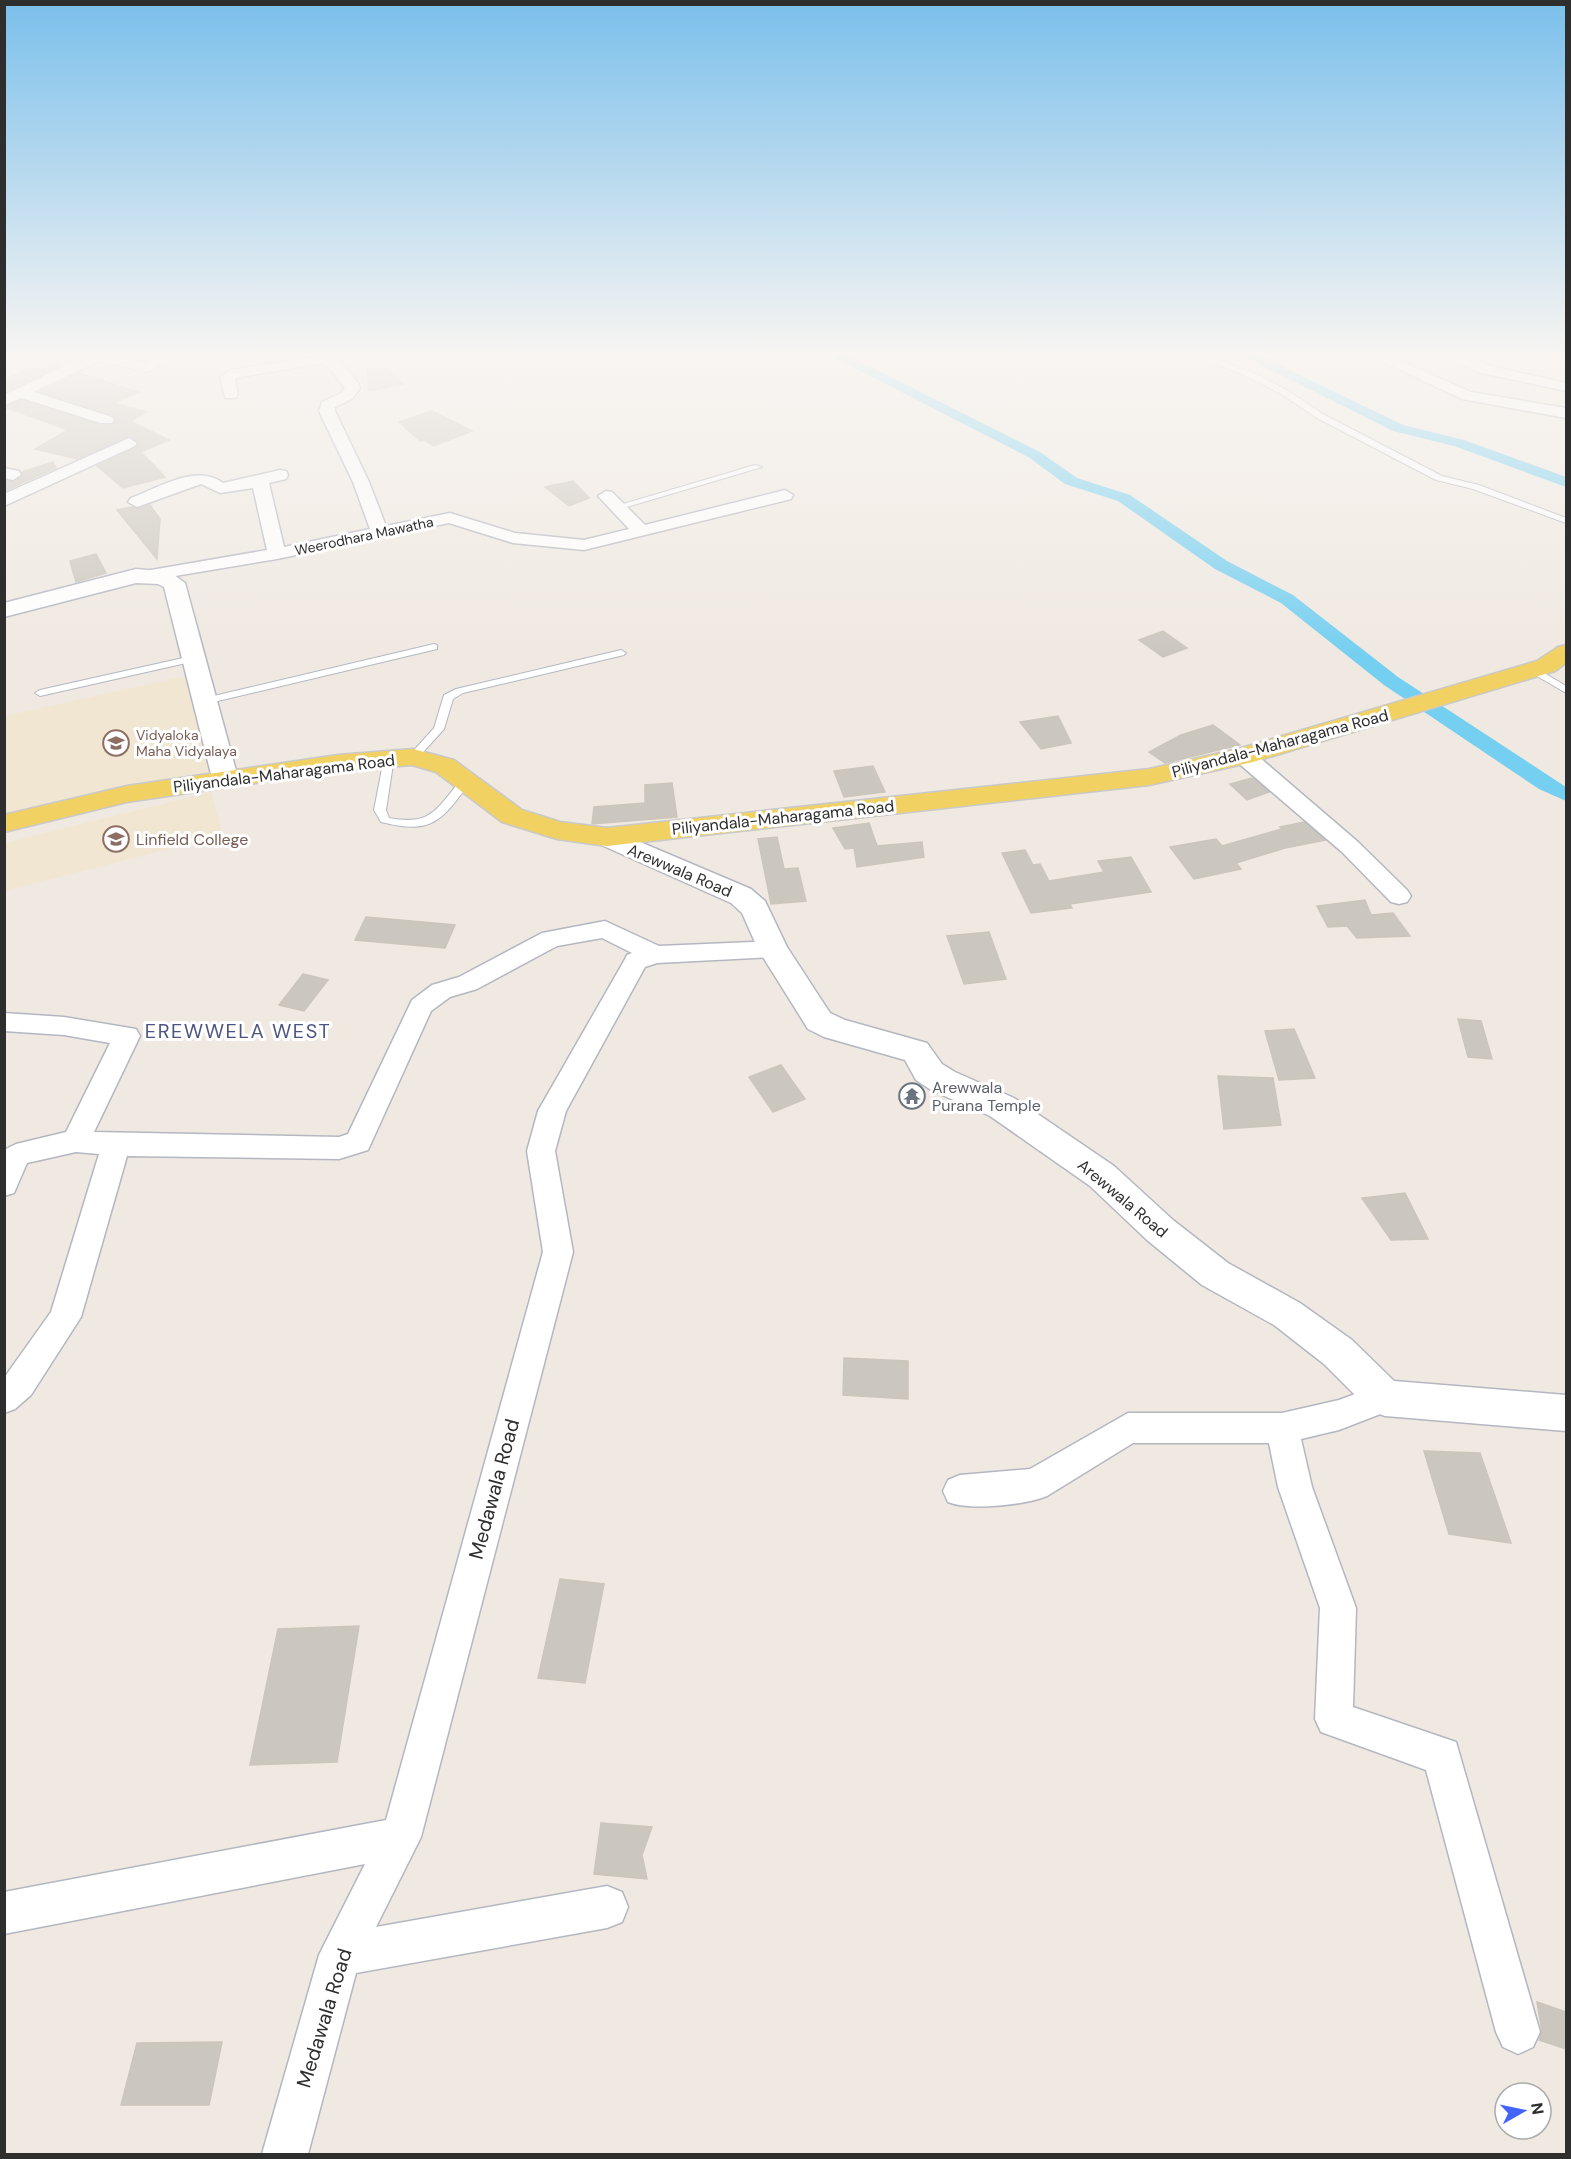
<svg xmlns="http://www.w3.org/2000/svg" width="1571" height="2159" font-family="'DM Sans',sans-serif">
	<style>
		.education { fill: #f0e6d1 }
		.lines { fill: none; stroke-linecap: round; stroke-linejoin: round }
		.canal { fill: #75cff0; fill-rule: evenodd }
		.building { fill: #cbc7bf; stroke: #cbc5ba; stroke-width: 1.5 }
		.lane-casing { stroke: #b4b7c1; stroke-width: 2 }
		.street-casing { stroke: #b4b7c1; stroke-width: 3 }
		.secondary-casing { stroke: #b4b7c1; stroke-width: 3 }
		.primary-casing { stroke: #c9c9c9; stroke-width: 3 }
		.lane { fill: #fff; fill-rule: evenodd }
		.street { fill: #fff; fill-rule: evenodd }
		.secondary { fill: #fff; fill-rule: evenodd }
		.primary { fill: #f2d163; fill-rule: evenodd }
		.labels { text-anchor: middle; stroke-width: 6; stroke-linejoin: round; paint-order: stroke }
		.far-street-label { font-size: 14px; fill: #2e2e2e; stroke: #fff }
		.far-education-label { font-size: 14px; fill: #785e54; stroke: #fff; text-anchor: start }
		.street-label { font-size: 16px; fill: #2e2e2e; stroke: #fff }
		.education-label { font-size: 16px; fill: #785e54; stroke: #fff; text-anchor: start }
		.worship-label { font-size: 16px; fill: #5b616d; stroke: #fff; text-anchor: start }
		.quarter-label { font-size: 20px; letter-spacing: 1.5px; fill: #4d5680; stroke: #fff }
		.near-street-label { font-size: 20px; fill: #2e2e2e; stroke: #fff }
	</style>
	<rect width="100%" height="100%" fill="#efe9e1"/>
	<g class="education">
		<path d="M205 672 235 771 5 822 4 716Z"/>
		<path d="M211 792 223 835 5 891V843Z"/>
	</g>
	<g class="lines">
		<g class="canal">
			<path d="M827 354H845L1040 452 1077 478 1130 495 1227 561 1293 595 1398 677 1566 787V801L1539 789 1384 685 1281 603 1215 569 1118 501 1065 484 1030 458Z"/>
			<path d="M1239 354H1257L1403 425 1464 440 1566 477V487L1454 446 1393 431Z"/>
		</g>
	</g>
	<g class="building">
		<path d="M54 364 59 366 4 392V380L29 368 39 371Z"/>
		<path d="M386 368 403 384 369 391 367 369Z"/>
		<path d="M79 373 138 392 114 403 147 412 130 421 169 440 141 452 165 477 123 488 97 466 137 447 139 443 130 436 77 459 35 449 68 430 4 407 22 400 99 425H112L116 421 113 415 40 392Z"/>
		<path d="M432 411 472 431 434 446 424 440 420 441 399 422Z"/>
		<path d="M53 462 56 468 4 491V480L14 482 22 477V472Z"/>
		<path d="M573 481 589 498 569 506 545 487Z"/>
		<path d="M150 505 160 519 157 559 117 510 132 507 138 509Z"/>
		<path d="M96 554 106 573 76 582 70 561Z"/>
		<path d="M1163 631 1187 648 1163 657 1139 640Z"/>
		<path d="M1058 716 1071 743 1041 749 1020 722Z"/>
		<path d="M1213 725 1240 745 1165 763 1149 752 1181 735Z"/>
		<path d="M873 766 885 792 844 797 834 771Z"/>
		<path d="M1252 778 1269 792 1247 800 1230 784Z"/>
		<path d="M672 783 677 817 592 824 594 807 645 803V785Z"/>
		<path d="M1304 822 1325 840 1285 848 1236 863 1241 869 1194 879 1170 847 1216 839 1222 846 1282 829 1280 827Z"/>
		<path d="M869 823 877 846 922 842 924 857 857 867 854 848 845 849 833 828Z"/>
		<path d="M777 837 784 869 798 868 806 901 771 904 758 839Z"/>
		<path d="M1025 850 1033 865 1040 864 1049 881 1104 872 1098 861 1131 857 1151 892 1070 904 1072 908 1031 913 1002 853Z"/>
		<path d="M1365 900 1371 915 1393 913 1410 936 1357 938 1347 926 1328 927 1317 906Z"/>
		<path d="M366 917 455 925 445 948 355 940Z"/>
		<path d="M989 932 1006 979 964 984 947 936Z"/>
		<path d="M303 974 328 980 304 1011 279 1005Z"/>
		<path d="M1458 1019 1481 1021 1492 1059 1468 1057Z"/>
		<path d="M1294 1029 1315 1078 1279 1080 1265 1031Z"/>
		<path d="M781 1065 805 1099 773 1112 749 1077Z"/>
		<path d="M1218 1076 1273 1078 1281 1125 1224 1129Z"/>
		<path d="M1405 1193 1428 1239 1391 1240 1362 1198Z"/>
		<path d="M844 1358 908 1361V1399L843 1395Z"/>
		<path d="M1424 1451 1480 1453 1511 1543 1449 1534Z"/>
		<path d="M560 1579 604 1584 585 1683 538 1678Z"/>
		<path d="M359 1626 337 1762 250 1765 278 1629Z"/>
		<path d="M601 1823 652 1827 642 1855 647 1879 594 1874Z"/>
		<path d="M1537 2002 1566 2012V2049L1539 2040 1542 2031Z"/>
		<path d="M222 2042 209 2105H121L137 2043Z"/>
	</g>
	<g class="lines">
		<g class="lane-casing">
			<g id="lane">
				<path d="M1192 354H1203L1254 373 1287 390 1323 414 1442 476 1479 485 1566 518V523L1473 489 1436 480 1317 418 1281 394 1248 377Z"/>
				<path d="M755 465 762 467 620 509 613 507Z"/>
				<path d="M434 644 437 645V649L205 704 200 701 205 698Z"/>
				<path d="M621 650 626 653 624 655 463 693 453 699 444 729 417 759 413 760 408 757 434 728 444 695 456 689Z"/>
				<path d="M192 656 197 659 195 661 40 696 35 693 40 690Z"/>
				<path d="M1534 667 1566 686V693L1530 672 1529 670Z"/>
				<path d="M389 755 394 758 386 810 389 818C432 826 436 809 461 780H469L470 782C442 821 432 835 381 822L374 810 384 758Z"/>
			</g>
		</g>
		<g class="street-casing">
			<g id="street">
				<path d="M89 354H107L146 363 161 354H179L148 372 99 361 34 392 112 417 114 420 112 423H100L22 398 4 405V395Z"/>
				<path d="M1366 354H1385L1471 392 1566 408V418L1462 399Z"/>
				<path d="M1441 354H1461L1490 366 1566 383V391L1481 373Z"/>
				<path d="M320 356 338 359 358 383 360 388 352 399 335 407V411L369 482 386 526 450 513 515 533 584 540 629 529 598 496 606 491 612 492 645 525 785 490 793 495 791 499 584 550 513 543 449 523 277 559 151 580 145 579 142 575 145 571 151 570 267 550 253 488 220 493 201 484 137 507 128 502 131 498C158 488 197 463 223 483L280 470 286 471 288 475 286 479 269 483 284 547 370 529 353 482 319 411 322 402 341 393 345 388 328 366 320 364 240 377 235 379 238 395 235 398H225L220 377 231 370Z"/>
				<path d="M129 438 137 443 135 446 4 506V494Z"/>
				<path d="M4 468 19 471 21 475 13 480 4 478Z"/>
				<path d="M1244 750 1252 751 1358 842 1407 890 1411 896 1407 902 1399 904 1391 902 1342 852 1236 761 1233 756 1236 751Z"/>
				<path d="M605 921 659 946 773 941 782 943 785 949 782 955 773 957 657 963 645 967 566 1111 555 1151 573 1252 421 1837 376 1927 607 1886 622 1892 628 1907 622 1922 607 1928 356 1973 308 2154H262L319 1955 365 1864 4 1934V1892L386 1820 543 1252 527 1151 538 1111 624 961 627 955 632 953 602 938 557 946 477 989 450 997 431 1011 368 1150 339 1159 127 1156 81 1317 31 1395 15 1409 4 1413V1378L51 1312 99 1154 76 1152 27 1163 14 1193 4 1196V1150L16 1144 66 1132 110 1043 64 1035 4 1031V1013L64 1017 136 1029 140 1036 94 1132 339 1137 348 1134 412 1000 432 985 459 977 542 933Z"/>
				<path d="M1385 1383 1396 1388 1401 1398 1396 1408 1339 1430 1301 1439 1312 1487 1356 1608 1353 1707 1456 1742 1540 2032 1533 2047 1518 2054 1503 2047 1496 2032 1426 1770 1321 1732 1315 1719 1320 1608 1278 1487 1269 1443H1133L1047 1496C1025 1505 970 1511 948 1502L943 1491 948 1480 960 1475 1030 1469 1128 1413H1282L1339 1400Z"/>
			</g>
		</g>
		<g class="secondary-casing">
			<g id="secondary">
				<path d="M136 569 170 572 185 583 238 778 234 784 225 786 216 784 212 778 164 587 158 584 136 583 4 617V603Z"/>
				<path d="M607 828 751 889 765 901 787 947 830 1013 845 1020 927 1043 942 1064 955 1072 1014 1098 1114 1166 1173 1220 1228 1263 1300 1303 1352 1340 1394 1381 1566 1395V1431L1385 1416 1371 1411 1324 1364 1274 1325 1202 1285 1147 1240 1090 1186 990 1116 931 1090 916 1080 905 1060 824 1037 808 1029 758 949 742 913 731 903 597 843 593 837 597 831Z"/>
			</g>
		</g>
		<g class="primary-casing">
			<path id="primary" d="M1566 645V663L1555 671 1253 762 1149 785 607 846 557 839 502 822 436 772 412 765 338 771 127 802 4 832V815L127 786 338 755 413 749 454 760 522 810 560 822 607 828 1149 769 1238 749 1537 661 1558 647Z"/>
		</g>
		<use href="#lane" class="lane"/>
		<use href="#street" class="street"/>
		<use href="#secondary" class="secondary"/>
		<use href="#primary" class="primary"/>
	</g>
	<linearGradient id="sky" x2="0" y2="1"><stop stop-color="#7abfeb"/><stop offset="0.54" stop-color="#f8f5f2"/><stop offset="1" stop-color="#f8f5f2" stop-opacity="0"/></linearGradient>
	<rect width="1571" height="656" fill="url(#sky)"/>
	<defs>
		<g id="school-ring" transform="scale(1.35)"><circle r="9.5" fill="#fff" stroke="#8d6e63" stroke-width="1.5"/><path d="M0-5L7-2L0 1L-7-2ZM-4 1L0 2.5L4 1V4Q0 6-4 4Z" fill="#8d6e63"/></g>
		<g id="temple-ring" transform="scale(1.35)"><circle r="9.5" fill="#fff" stroke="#6b7280" stroke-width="1.5"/><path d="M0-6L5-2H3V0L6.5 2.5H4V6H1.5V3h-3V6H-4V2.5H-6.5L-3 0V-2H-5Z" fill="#6b7280"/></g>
	</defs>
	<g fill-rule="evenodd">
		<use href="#school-ring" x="116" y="743"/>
		<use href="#school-ring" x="116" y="839"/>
		<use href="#temple-ring" x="912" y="1096"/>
	</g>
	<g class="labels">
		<g class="far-street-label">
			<text transform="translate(364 536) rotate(-12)" y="5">Weerodhara Mawatha</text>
		</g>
		<g class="far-education-label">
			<text x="136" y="740">Vidyaloka<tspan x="136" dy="16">Maha Vidyalaya</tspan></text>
		</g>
		<g class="street-label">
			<text transform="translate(1280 743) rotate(-15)" y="6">Piliyandala-Maharagama Road</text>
			<text transform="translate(284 773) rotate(-7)" y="6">Piliyandala-Maharagama Road</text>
			<text transform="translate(783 817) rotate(-6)" y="6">Piliyandala-Maharagama Road</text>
			<text transform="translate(680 870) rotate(23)" y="6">Arewwala Road</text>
			<text transform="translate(1123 1198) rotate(40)" y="6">Arewwala Road</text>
		</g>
		<g class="education-label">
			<text x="136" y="845">Linfield College</text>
		</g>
		<g class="worship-label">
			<text x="932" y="1093">Arewwala<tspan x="932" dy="18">Purana Temple</tspan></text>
		</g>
		<g class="quarter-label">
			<text x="238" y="1038">EREWWELA WEST</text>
		</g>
		<g class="near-street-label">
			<text transform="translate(494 1489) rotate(-75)" y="7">Medawala Road</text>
			<text transform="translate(324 2018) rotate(-73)" y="7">Medawala Road</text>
		</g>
	</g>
	<rect width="1571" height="2159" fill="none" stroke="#2e2e2e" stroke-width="12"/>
	<g transform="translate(1523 2111) rotate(81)"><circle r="28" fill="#ffffff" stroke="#ababab" stroke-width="1.5"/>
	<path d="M0-4.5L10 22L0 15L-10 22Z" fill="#4264fb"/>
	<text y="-9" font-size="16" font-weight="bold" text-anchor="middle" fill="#2e2e2e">N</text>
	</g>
</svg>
